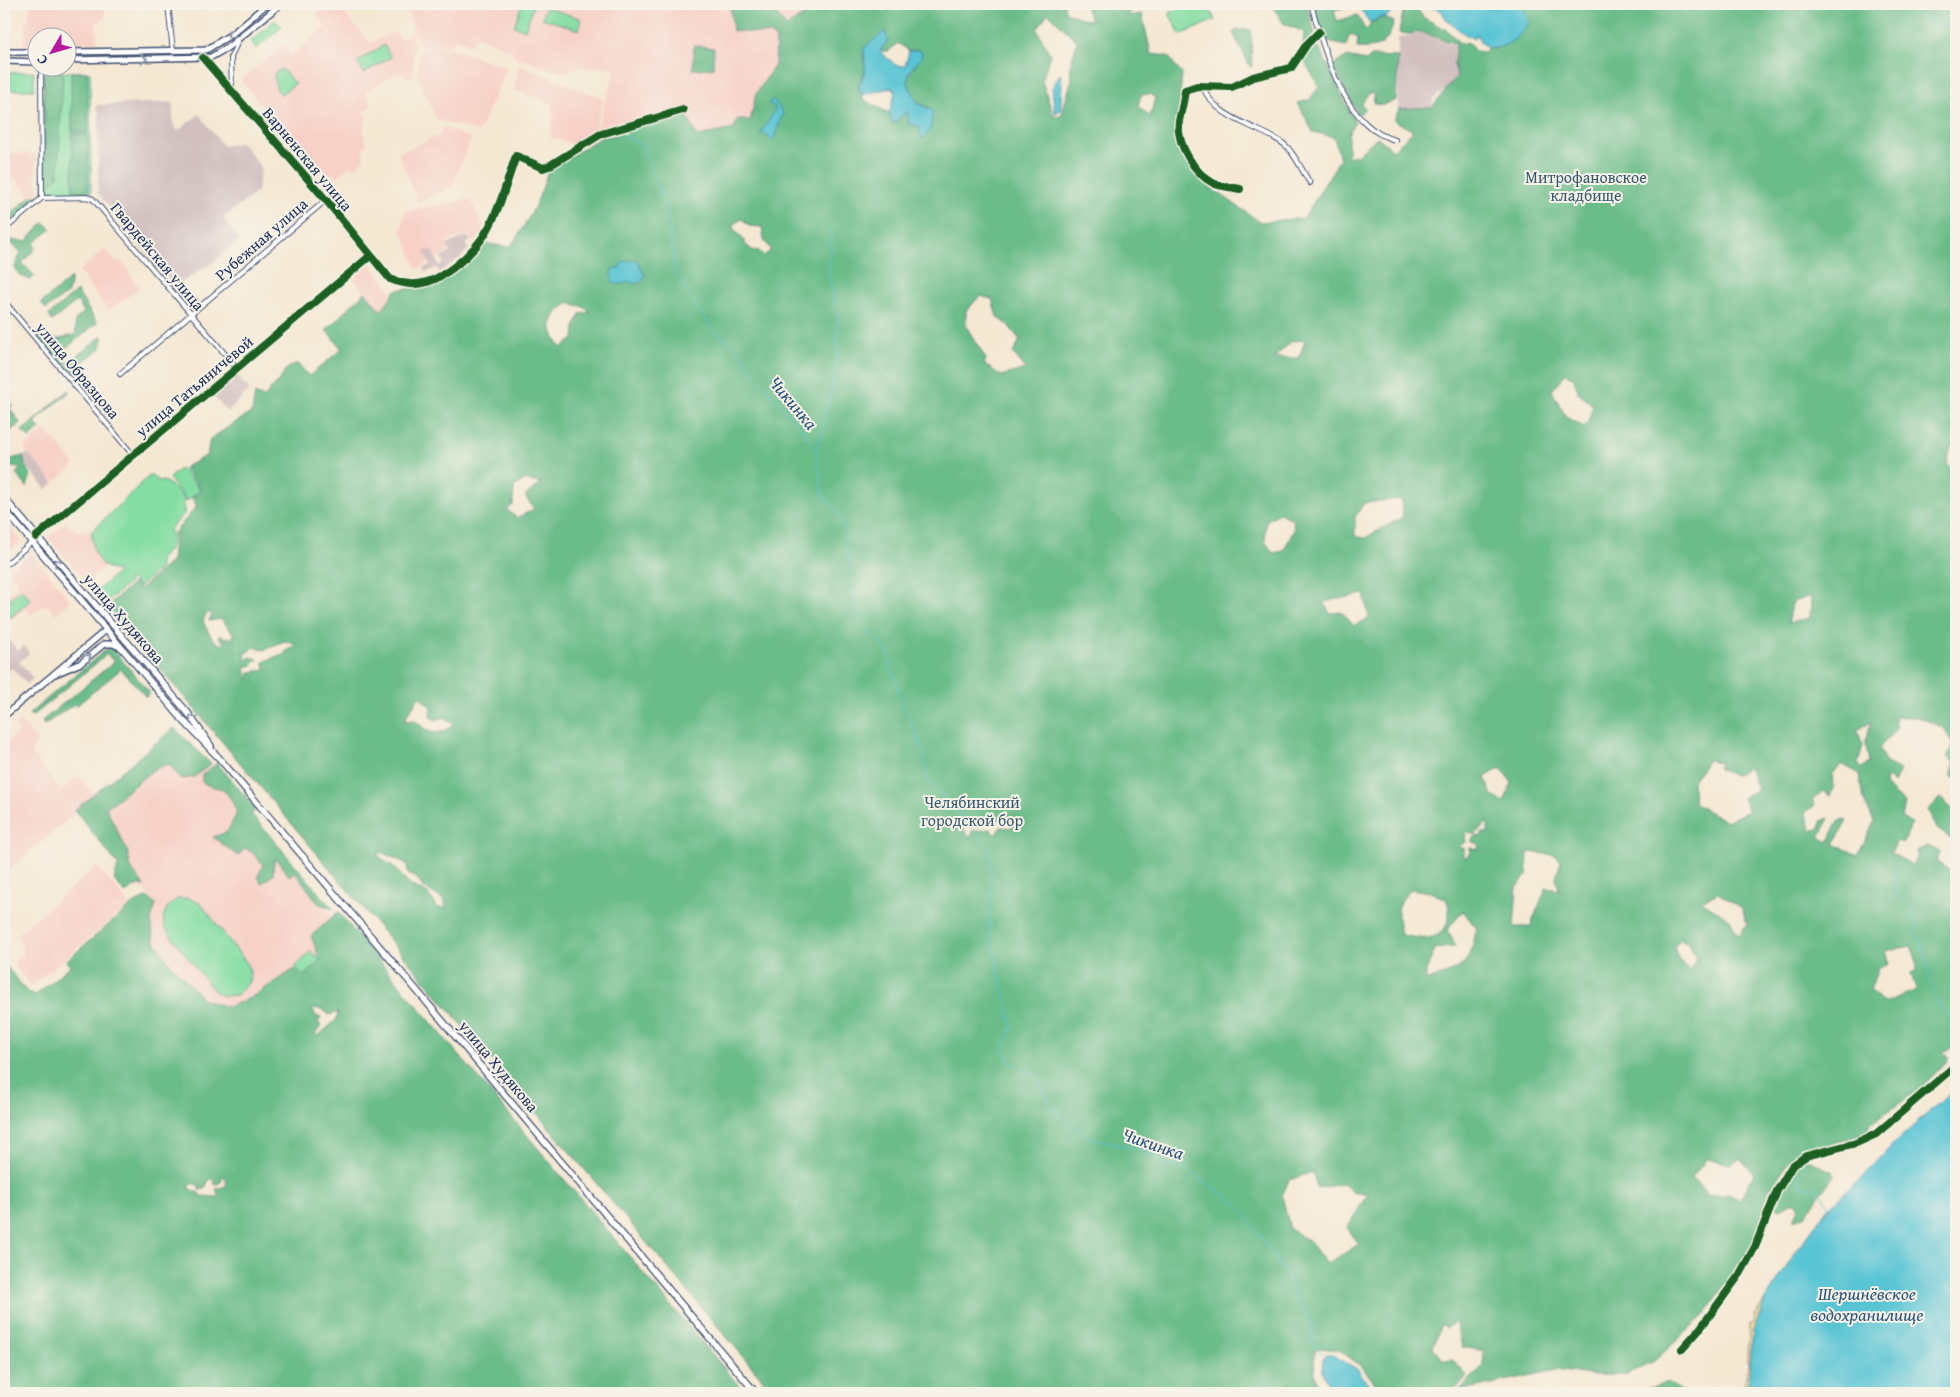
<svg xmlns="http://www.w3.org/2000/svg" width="1960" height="1397" font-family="'Gentium Book Plus',serif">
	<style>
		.built { fill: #f7d1c7 }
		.industrial { fill: #d2bfc0 }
		.green { fill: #84dda3; stroke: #508680 }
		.forest { fill: #6bbc89; stroke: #437674; fill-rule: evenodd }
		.sand { fill: #eeda9e; stroke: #84847e }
		.water { fill: #59c4d4; stroke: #3a7a99 }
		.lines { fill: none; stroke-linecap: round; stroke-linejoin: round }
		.stream { stroke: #59c4d4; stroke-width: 1 }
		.minor-casing { stroke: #3c4b70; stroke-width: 6 }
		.secondary-casing { stroke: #3c4b70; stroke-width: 8 }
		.primary-casing { stroke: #3c4b70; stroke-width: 8 }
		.minor { stroke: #fff; stroke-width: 4 }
		.secondary { stroke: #fff; stroke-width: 5 }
		.primary { stroke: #fff; stroke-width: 5.5 }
		.cycleway-casing { stroke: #f7f3e8; stroke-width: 11 }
		.cycleway { stroke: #1b5e20; stroke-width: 8 }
		.oneway { stroke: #8d97ae }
		.labels { text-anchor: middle; stroke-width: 4; stroke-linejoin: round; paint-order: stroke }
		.street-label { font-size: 16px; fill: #1b2f5e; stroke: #f7f3e8 }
		.park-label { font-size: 16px; fill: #355a6f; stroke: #f7f3e8 }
		.water-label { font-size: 18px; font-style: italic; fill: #2a547c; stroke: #f7f3e8 }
	</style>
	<rect width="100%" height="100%" fill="#f7f3e8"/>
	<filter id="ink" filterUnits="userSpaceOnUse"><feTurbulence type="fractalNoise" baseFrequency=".02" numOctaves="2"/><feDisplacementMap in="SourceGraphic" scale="10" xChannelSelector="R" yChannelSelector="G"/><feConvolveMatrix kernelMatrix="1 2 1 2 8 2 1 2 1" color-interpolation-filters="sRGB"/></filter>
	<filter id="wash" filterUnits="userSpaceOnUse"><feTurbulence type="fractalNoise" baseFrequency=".0096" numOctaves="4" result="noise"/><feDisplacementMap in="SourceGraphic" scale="20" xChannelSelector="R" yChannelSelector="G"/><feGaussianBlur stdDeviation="1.12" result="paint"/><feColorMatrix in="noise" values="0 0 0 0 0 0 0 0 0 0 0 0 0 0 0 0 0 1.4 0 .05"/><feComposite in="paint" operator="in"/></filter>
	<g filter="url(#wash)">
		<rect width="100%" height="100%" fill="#f5e8d3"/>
		<g class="built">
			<path d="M30 4H105V18L96 24 97 42 68 45V38H38L37 47 23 48Z"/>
			<path d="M320 4H336L370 43 395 32 401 39 414 32 405 4H734L786 26 769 4H821L786 27 767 119 696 145 682 123 683 108 598 134 596 132 616 68 579 67 562 73 516 57 512 55 513 51 481 38H474L472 45 455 39 449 47 435 42 422 48 414 33 413 78 397 73 366 91 371 105 364 112 367 117 363 133 367 145 362 150 364 158 355 168 351 165 338 176 331 173 326 177 309 158 306 161 241 80 284 44 292 55 326 27 316 14 323 8Z"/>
			<path d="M435 44 507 67 479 132 437 120 417 74 420 52Z"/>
			<path d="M519 65 604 99 592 136 578 146 550 137 554 116 551 103 514 90Z"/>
			<path d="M442 127 471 138 452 187 418 202 398 153 435 137 438 139Z"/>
			<path d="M4 153 36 154 38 191 32 197 13 177 4 185Z"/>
			<path d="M470 199 485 231 473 243 468 234 447 241 448 252 417 269 401 229 406 211Z"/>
			<path d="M105 249 115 261 123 262 139 288 108 311 79 271Z"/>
			<path d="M370 264 396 297 383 313 353 278Z"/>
			<path d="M45 429 75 465 54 483 24 448Z"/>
			<path d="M4 520 21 541 4 556Z"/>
			<path d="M65 523 77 531H92L91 544 96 557 104 566 88 583 48 538Z"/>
			<path d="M31 553 71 601 56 614 46 604 31 615 25 609 11 620 4 613V598L19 584 9 570Z"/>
			<path d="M20 721 37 740 31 753 61 791 79 776 96 796 175 730 332 917 311 936 320 960 296 968 250 998 227 1007 204 1000 167 960 153 940 151 920 156 904 76 812 4 874V745L18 733V730L15 725Z"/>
			<path d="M97 866 130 905 31 986 13 963 23 954 18 934Z"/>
		</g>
		<g class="industrial">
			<path d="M1421 33 1455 45 1454 63 1456 76 1445 90 1433 99 1431 108 1398 109V38Z"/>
			<path d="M173 102V124L178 131 199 114 223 146 241 142 261 167 257 192 223 218 239 240 216 260 175 287 98 193 99 111 96 110 97 105Z"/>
			<path d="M466 236 471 240 466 245 469 248 461 257 439 272 437 268 425 272 423 268 430 265 424 251 432 250 439 266 444 263 441 257 450 253 447 245Z"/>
			<path d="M237 374 243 384 250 389 228 412 212 395Z"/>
			<path d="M28 453 54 483 46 489 21 459Z"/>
			<path d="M4 633 18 651 24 645 29 653 19 662 33 678 27 684 12 668 4 675Z"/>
		</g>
		<g class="green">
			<path d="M522 4H534L525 30 514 26Z"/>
			<path d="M1190 4H1207L1215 20 1180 35 1169 13Z"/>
			<path d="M546 7 582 19 579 30 542 18Z"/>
			<path d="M275 20 282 27 256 49 250 42Z"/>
			<path d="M384 45 391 57 364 73 357 62Z"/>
			<path d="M282 69 295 84 281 94 276 88 274 74Z"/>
			<path d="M34 72V90H4V73Z"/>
			<path d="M43 72H90L91 193 43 192Z"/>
			<path d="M181 468 200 490 187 501 169 478Z"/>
			<path d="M151 474 156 480C170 481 175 488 184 499V514L169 530 173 535 171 547 160 560V568L139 587 129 578V583L105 603 96 592 119 571C98 570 91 550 92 531Z"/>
			<path d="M21 589 31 600 10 618 4 611V604Z"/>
			<path d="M188 898 201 904 246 962 250 971 249 982 237 995 223 996 214 991 165 928 163 917 168 906 177 899Z"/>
			<path d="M311 951 320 960 304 976 295 967Z"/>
		</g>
		<g class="forest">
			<path d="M730 4H769L786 27 821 4H1064L1065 12 1087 20H1091L1084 4H1135L1127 16 1142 14 1151 54 1168 56 1182 74 1176 143 1199 179 1260 222 1304 218 1340 159 1334 137 1313 132 1298 103 1309 100 1319 87 1302 57 1304 32 1284 24 1271 4H1307L1318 46 1355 122 1348 134V157L1359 154 1377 137 1393 150 1413 131 1394 120 1399 109 1432 107 1457 76 1454 64 1456 44 1420 32 1410 34 1399 33 1403 12 1393 4H1413L1424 18 1447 30 1461 44 1467 42 1475 51 1484 52 1487 48 1494 49 1527 19 1522 4H1956V446H1951L1947 464 1956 471V779L1951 777 1955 763 1947 757 1953 744 1944 728 1918 717H1902L1897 715 1894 722 1897 728 1879 748 1885 762 1900 770 1894 783 1886 777 1885 785 1905 803 1902 819 1912 823 1903 843 1897 841 1891 853 1912 865 1918 854 1916 851 1927 846 1940 852 1937 862 1950 871 1956 865V1049L1951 1048 1943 1052 1949 1059 1919 1090 1871 1123 1867 1132 1791 1158 1768 1192 1754 1241 1729 1280 1702 1318 1654 1361 1625 1375H1590L1556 1370 1459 1391 1484 1365 1483 1351 1462 1347 1455 1321 1447 1328 1441 1324 1433 1348 1444 1361 1453 1360 1467 1376 1455 1390 1437 1393H1379L1380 1389 1360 1365 1339 1350 1318 1348 1315 1351 1314 1371 1319 1393H774L107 606 134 583 140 589 172 561 175 532 197 506 192 498 201 490 184 468 207 455 210 439 252 412 255 394 264 398 283 375 285 370 297 363 309 376 342 349 326 330 365 292 381 311 396 290 418 287 453 273 481 243 510 247C528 222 541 198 548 169L603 136H611L685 112 697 136 734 129 737 119 750 121 756 94 775 65 776 39 770 34 733 31ZM1048 13 1077 41 1070 67 1072 79 1061 116 1054 117 1042 81 1050 54 1037 29ZM879 37 888 40 880 51H889L898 43 909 51 916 50 921 58C906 75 903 84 918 103L930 108 908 114 907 110 893 124 889 113 862 99 863 95 860 93 858 84 865 71 863 54ZM1151 94 1155 98 1150 117 1138 106 1141 95ZM742 219 749 226 762 227 764 240 771 250 764 256 759 251 752 250 745 244 744 240 733 228 735 223ZM980 296 992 299 997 317 1007 324 1020 340 1013 353 1026 369 1001 376 984 364 986 359 966 326V311ZM572 302 574 305 582 306 590 312 580 314 575 326 574 339 561 348C546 326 549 314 572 302ZM1305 340 1299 358H1274L1292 341ZM1565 374 1573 377 1579 394 1593 405 1588 422 1584 427 1566 417 1552 391ZM524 480 541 483 525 496 534 509 517 518 507 510 513 505 514 487ZM1401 499 1403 517 1365 538 1355 536V517L1364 503ZM1279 513 1293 519 1294 530 1283 551 1273 553 1265 541 1266 521ZM1364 594 1369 618 1354 626 1342 612 1330 613 1323 602ZM1811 596 1810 618 1789 623V613L1793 602ZM213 612 209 621 221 619 233 633V640L229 637 224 638 220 635 219 637 224 643 222 645C212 642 207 630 203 621L206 614ZM284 641 295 644 293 648 287 650 283 656H277L264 662 265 670 251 672 247 679 245 667 252 665 258 659 250 657 245 661 246 653 254 647 264 650ZM419 696 431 707 430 717 436 720 444 717 454 725C435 737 430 735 415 720L404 721ZM1872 722C1863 740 1866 745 1869 763L1862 768 1858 764 1863 745 1857 730ZM1708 760 1720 762 1718 769 1734 775 1749 767 1757 789 1743 798 1749 811 1726 821 1695 804 1692 782ZM1842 764 1859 774 1863 798 1874 822 1858 855 1834 844 1847 821 1843 819 1837 823 1829 842 1819 837 1829 818 1821 821 1820 828 1812 831 1805 813 1815 805 1812 800 1823 791 1830 796 1834 787 1832 775ZM1501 768 1512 783 1504 802 1492 796 1485 777ZM1009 815 1013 818 1012 828 1001 827 995 835 990 829 972 831V836L969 837 964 830 966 825 992 822ZM1488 822V833H1482L1481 837 1475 836 1471 841 1479 845 1477 850 1470 848 1469 855 1464 858V848L1461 849 1460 845 1466 842 1465 837 1467 831 1474 835ZM381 852 407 864 408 874 417 878 422 886 444 900 446 908H438L427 893 410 885 393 866 384 861 378 854ZM1528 852 1555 855 1561 862 1556 878 1559 890 1546 888 1530 927H1514L1517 887 1527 875ZM1411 889 1430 892 1446 899C1454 916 1446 938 1426 938 1418 939 1409 936 1401 935 1397 913 1394 906 1411 889ZM1718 893 1742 908 1747 924 1738 936 1730 919 1701 901ZM1463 911 1477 929C1465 972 1466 965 1426 981V971L1435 949 1456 946 1447 930ZM1680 939 1689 943 1696 959 1690 970 1679 960 1674 947ZM1911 946 1916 959 1917 971 1911 973 1916 990 1884 1003 1870 990 1878 968 1889 964 1885 951ZM1707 1158 1730 1164 1741 1159 1754 1174 1740 1200 1729 1194 1709 1196 1692 1178ZM1313 1172 1317 1188 1343 1184 1354 1193H1368L1347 1228 1359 1244 1327 1264 1310 1242 1290 1229 1282 1196 1289 1180Z"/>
			<path d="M1313 4H1344L1343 8 1334 10 1337 21 1357 15 1366 31C1374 18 1381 15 1394 22 1387 45 1381 49 1357 48L1358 38 1350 34 1346 46 1324 41Z"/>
			<path d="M1237 30H1251L1252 67 1250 66 1233 33Z"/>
			<path d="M694 45 714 48 713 68 693 69Z"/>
			<path d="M1371 56 1398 57 1396 100 1383 105 1374 104 1373 93 1368 94 1361 105 1365 108 1359 115 1332 66 1346 57 1366 61Z"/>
			<path d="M44 72H63L58 176 45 190Z"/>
			<path d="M71 72H87L88 132H72Z"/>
			<path d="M72 134H88V191H73Z"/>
			<path d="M39 195 32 205 4 227V220L30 197Z"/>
			<path d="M44 222 51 229 34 243 35 249 22 263 35 276 30 280 19 275 15 267 21 252 8 241 4 243V234L14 241H27Z"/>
			<path d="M71 278 68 293 46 309 41 303Z"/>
			<path d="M77 291 97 323 60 353 68 363 102 336 101 348 80 364 82 376 64 368 36 336 60 339 76 334 75 320 84 312 77 301 52 321 49 315Z"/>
			<path d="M69 390 70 391 35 422 40 429 29 438 22 431Z"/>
			<path d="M4 393 13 405 10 408 20 423 4 437Z"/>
			<path d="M23 456 25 466 31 474 27 487 16 474 20 469 14 467 4 470V464L11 459Z"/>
			<path d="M110 646 150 693 146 697 121 669 76 706 74 704 44 725 42 721 114 662 107 654 33 716 29 714Z"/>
			<path d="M174 728 211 764 194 777 181 779 169 764 154 769 106 808 127 850 131 868 144 886 138 885 125 893 114 880 118 865 75 810Z"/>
			<path d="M217 763 255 808 252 815 333 909 319 904 295 872 289 876 278 860H274L273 875 261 884 258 876 263 865 253 853 245 848 238 856 213 837 227 832 237 813C233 804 230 794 221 789 214 786 209 787 202 782V775Z"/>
			<path d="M1940 798 1956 812V842L1937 829 1928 810Z"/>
			<path d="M147 897 156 904 151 920 154 940 167 960 204 1000 228 1007 250 998 296 968 304 976 320 960 311 936 338 912 745 1393H4V963L27 992 36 995 70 966 66 961 133 904ZM312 1009H322L330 1015 338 1012 336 1020 318 1036 315 1034 321 1026 318 1022 321 1018 316 1016ZM222 1176 226 1178V1186L216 1189 219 1197 200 1196 199 1193 188 1188 191 1183 199 1185V1190L205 1189 208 1181 213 1178 215 1185 221 1182Z"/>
			<path d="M1806 1159 1833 1172 1834 1175 1805 1216 1794 1220 1799 1207 1797 1203 1793 1202 1780 1209 1776 1206C1780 1187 1789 1168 1806 1159Z"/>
			<path d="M1668 1382 1680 1391 1689 1393H1590L1645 1390Z"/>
		</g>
		<path class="sand" d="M1766 1299 1753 1331 1748 1385 1743 1393 1748 1364 1749 1325 1754 1323 1755 1315Z"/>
		<g class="water">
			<path d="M1357 4H1393L1392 8 1394 11 1385 18 1380 17 1370 23Z"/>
			<path d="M1419 4H1522L1529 22C1521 37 1505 50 1487 48L1480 42 1477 34 1474 39C1465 35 1456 28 1448 21 1445 19 1444 13 1441 11 1436 8 1428 6 1422 7Z"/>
			<path d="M885 31 888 40 880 51C885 58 891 59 895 65L905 66 909 51 920 50 922 53 921 58 909 72 908 84 918 103 933 111 930 131 921 139 919 126 909 124 907 111 893 124 889 113 895 93 893 87 863 95 858 88 865 71 864 48Z"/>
			<path d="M1060 74C1064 84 1060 97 1061 109L1055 114 1052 88Z"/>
			<path d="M773 99 783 113 773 141 763 133 760 134 775 111V107L769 103Z"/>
			<path d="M637 260 644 274 643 280 637 284 627 281 624 284H614L611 274 613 269 619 268 623 262Z"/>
			<path d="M1956 1088V1393H1744L1748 1385 1753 1331 1766 1299 1803 1241 1829 1207 1865 1175 1893 1144Z"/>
			<path d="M1331 1354 1357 1369 1375 1393H1334C1327 1382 1318 1368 1325 1356Z"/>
		</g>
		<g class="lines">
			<g class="stream">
				<path d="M1901 4 1943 26 1952 24 1956 29"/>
				<path d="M623 135 644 147 668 216 675 272 710 327 735 346 756 377 802 429 816 450 823 495 842 519 853 590 865 624 872 636 885 647 905 709"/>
				<path d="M817 449 835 377 837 350 838 320 829 276 831 229"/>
				<path d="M906 712 924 755 928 780 972 827"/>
				<path d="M975 831 988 845 992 874 989 932 1012 1027 1004 1050 1008 1061 1036 1077 1051 1106 1088 1137 1140 1150 1166 1165 1184 1168 1238 1205 1272 1252 1313 1326 1312 1342 1325 1356"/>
				<path d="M1893 865 1897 876 1896 891 1902 900 1914 910 1917 932 1927 960V971L1938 1004 1949 1015"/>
				<path d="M1796 1174 1801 1186 1817 1188 1829 1207"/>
			</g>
		</g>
	</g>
	<g filter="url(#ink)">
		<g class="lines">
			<g class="minor-casing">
				<g id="minor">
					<path d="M168 4 173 52"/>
					<path d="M1311 4C1324 49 1343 127 1395 140"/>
					<path d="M203 58 326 200 390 279C398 282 407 285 416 284 442 283 476 251 488 229 501 207 507 180 516 156L543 168 549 166 601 134 683 110"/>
					<path d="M1203 87C1215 119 1259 126 1284 144 1295 153 1302 171 1310 183"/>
					<path d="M232 91 231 57 238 41"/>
					<path d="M1240 189C1231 187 1221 187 1213 183 1194 173 1176 143 1179 121 1181 111 1184 101 1185 90L1197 86 1232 87 1253 77 1291 68 1307 44 1319 32"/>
					<path d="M42 198 86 197 93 199 237 368"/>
					<path d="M4 230 42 198 41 68"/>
					<path d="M4 301 133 455"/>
					<path d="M120 374 326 200"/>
					<path d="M36 537 370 256"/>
					<path d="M4 566 32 542"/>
					<path d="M1682 1349 1699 1330 1740 1274 1755 1247 1777 1191 1792 1166 1806 1156 1856 1143 1876 1134 1956 1065"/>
				</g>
			</g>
			<g class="secondary-casing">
				<g id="secondary">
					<path d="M4 52H38"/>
					<path d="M68 52 206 50 232 34 267 4"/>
					<path d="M68 60 211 57 227 48 281 4"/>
					<path d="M4 61 38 62"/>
					<path d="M55 674 81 663 104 644H113L122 648"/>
					<path d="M4 716 106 630"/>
				</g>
			</g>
			<g class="primary-casing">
				<g id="primary">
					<path d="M4 498 188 713 211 746"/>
					<path d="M4 509 182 719 219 758 408 980 756 1393"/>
				</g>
			</g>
			<use href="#minor" class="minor"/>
			<use href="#secondary" class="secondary"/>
			<use href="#primary" class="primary"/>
			<g class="cycleway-casing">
				<g id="cycleway">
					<path d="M203 58 326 200 390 279C398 282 407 285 416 284 442 283 476 251 488 229 501 207 507 180 516 156L543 168 549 166 601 134 683 110"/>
					<path d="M1240 189C1231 187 1221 187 1213 183 1194 173 1176 143 1179 121 1181 111 1184 101 1185 90L1197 86 1232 87 1253 77 1291 68 1307 44 1319 32"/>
					<path d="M36 537 370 256"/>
					<path d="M1682 1349 1699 1330 1740 1274 1755 1247 1777 1191 1792 1166 1806 1156 1856 1143 1876 1134 1956 1065"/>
				</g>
			</g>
			<use href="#cycleway" class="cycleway"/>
		</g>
		<defs><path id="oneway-chevron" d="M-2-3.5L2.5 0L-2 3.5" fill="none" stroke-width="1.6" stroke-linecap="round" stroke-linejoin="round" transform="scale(1.25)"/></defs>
		<g class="oneway">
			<use href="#oneway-chevron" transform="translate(230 35) rotate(143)"/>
			<use href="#oneway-chevron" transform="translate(144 59)"/>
			<use href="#oneway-chevron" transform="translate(57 562) rotate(-130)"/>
			<use href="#oneway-chevron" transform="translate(88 657) rotate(-39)"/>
			<use href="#oneway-chevron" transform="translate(192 718) rotate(-125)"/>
		</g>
	</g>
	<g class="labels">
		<g class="street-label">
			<text transform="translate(308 159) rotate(50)" y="6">Варненская улица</text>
			<text transform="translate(261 239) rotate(-41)" y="6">Рубежная улица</text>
			<text transform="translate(158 256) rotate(50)" y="6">Гвардейская улица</text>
			<text transform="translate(78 370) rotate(50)" y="6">улица Образцова</text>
			<text transform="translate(194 386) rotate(-40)" y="6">улица Татьяничевой</text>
			<text transform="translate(124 618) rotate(49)" y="6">улица Худякова</text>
			<text transform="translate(499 1066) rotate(50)" y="6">улица Худякова</text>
		</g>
		<g class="park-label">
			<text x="1586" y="183">Митрофановское<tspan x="1586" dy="18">кладбище</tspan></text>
			<text x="972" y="808">Челябинский<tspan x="972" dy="18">городской бор</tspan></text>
		</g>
		<g class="water-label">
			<text transform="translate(793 403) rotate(50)" y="6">Чикинка</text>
			<text transform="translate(1153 1144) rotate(19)" y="6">Чикинка</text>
			<text x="1867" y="1300">Шершнёвское<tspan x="1867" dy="21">водохранилище</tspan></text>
		</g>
	</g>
	<rect width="1960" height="1397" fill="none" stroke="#f7f3e8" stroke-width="20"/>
	<g transform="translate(52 52) rotate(232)"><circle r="24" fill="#f7f3e8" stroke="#9fa5b1"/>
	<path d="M0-4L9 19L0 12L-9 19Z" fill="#b5179e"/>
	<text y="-8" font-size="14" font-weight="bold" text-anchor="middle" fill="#1b2f5e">С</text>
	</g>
</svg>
